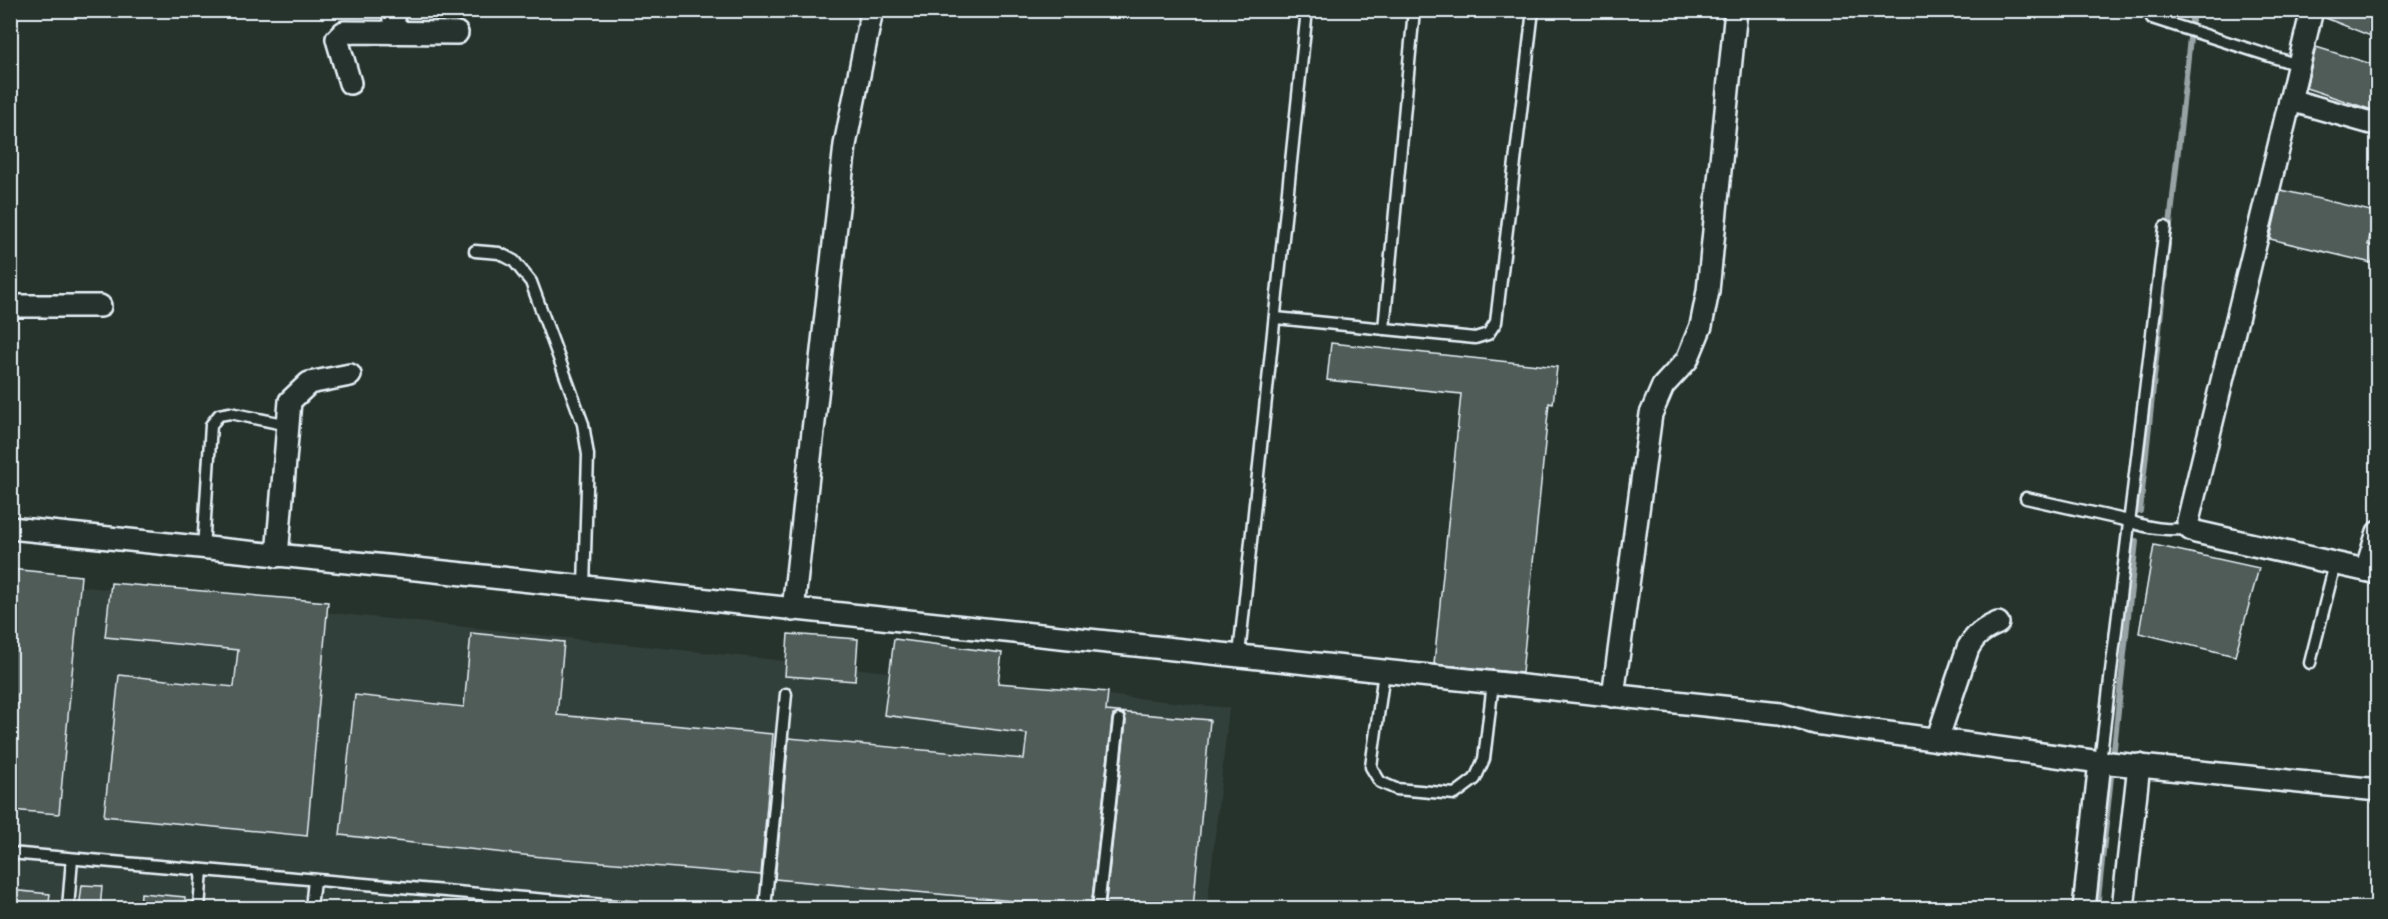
<svg xmlns="http://www.w3.org/2000/svg" width="2388" height="919" font-family="'Patrick Hand',sans-serif">
	<style>
		.built { fill: #333f3a }
		.lines { fill: none; stroke-linecap: round; stroke-linejoin: round }
		.stream { stroke: #98a3a5; stroke-width: 6 }
		.building { fill: #505c59; stroke: #e8f1f8; stroke-width: 1.5 }
		.service-casing { stroke: #e8f1f8; stroke-width: 15 }
		.minor-casing { stroke: #e8f1f8; stroke-width: 26 }
		.service { stroke: #26332d; stroke-width: 10 }
		.minor { stroke: #26332d; stroke-width: 21 }
	</style>
	<rect width="100%" height="100%" fill="#26332d"/>
	<filter id="ink" filterUnits="userSpaceOnUse"><feTurbulence type="fractalNoise" baseFrequency=".0167" numOctaves="2"/><feDisplacementMap in="SourceGraphic" scale="12" xChannelSelector="R" yChannelSelector="G"/><feConvolveMatrix kernelMatrix="1 2 1 2 8 2 1 2 1" color-interpolation-filters="sRGB"/></filter>
	<g filter="url(#ink)">
		<path class="built" d="M11 579 1229 708 1207 908H11Z"/>
		<g class="lines">
			<g class="stream">
				<path d="M2169 234 2193 10"/>
				<path d="M2140 511 2168 244"/>
				<path d="M2097 908 2136 541"/>
			</g>
		</g>
		<g class="building">
			<path d="M2324 10H2378V39L2323 17Z"/>
			<path d="M2316 47 2378 66V112L2306 88Z"/>
			<path d="M2281 190 2375 212 2368 245 2376 246 2372 263 2270 239Z"/>
			<path d="M1331 343 1557 367 1553 404 1549 403 1522 673 1434 664 1461 394 1327 380Z"/>
			<path d="M2154 545 2259 568 2235 656 2139 633Z"/>
			<path d="M10 569 81 576 59 814 10 810Z"/>
			<path d="M111 583 328 602 307 836 104 816 119 675 234 687 238 650 105 637Z"/>
			<path d="M471 633 564 642 557 715 773 734 761 875 542 857 340 835 355 695 464 707Z"/>
			<path d="M788 634 858 639 855 681 785 676Z"/>
			<path d="M894 639 1002 653 998 683 1108 692 1106 711 1210 720 1193 909H1105L1126 721 1124 714 1119 713 1113 715 1112 719 1091 908 775 879 789 738 1024 759 1027 734 884 715Z"/>
			<path d="M82 885 102 886 100 909H79Z"/>
			<path d="M10 890 50 894 48 909H10Z"/>
			<path d="M141 893 185 897V909H140Z"/>
		</g>
		<g class="lines">
			<g class="service-casing">
				<g id="service">
					<path d="M2152 18 2298 65"/>
					<path d="M475 251 499 253 514 261 531 282 583 424 588 455 584 587"/>
					<path d="M1276 318 1475 338 1488 334 1496 322 1533 10"/>
					<path d="M1384 329 1414 10"/>
					<path d="M2026 498 2129 521C2149 529 2168 530 2190 529"/>
					<path d="M203 549 211 425 219 415 230 413 288 425"/>
					<path d="M1239 655 1307 10"/>
					<path d="M2310 663 2335 564"/>
					<path d="M1384 672 1371 767 1380 782 1396 789 1455 794 1475 779 1484 759 1493 683"/>
					<path d="M2100 762 2165 227"/>
					<path d="M10 853 639 908"/>
					<path d="M68 908 72 859"/>
					<path d="M199 908 202 870"/>
					<path d="M311 908 314 880"/>
					<path d="M765 908 786 694"/>
					<path d="M1098 908 1119 720"/>
				</g>
			</g>
			<g class="minor-casing">
				<g id="minor">
					<path d="M394 10V33"/>
					<path d="M2312 10 2188 521 2190 529 2196 532 2378 573"/>
					<path d="M350 83 337 39 344 32 457 33"/>
					<path d="M2290 100 2378 125"/>
					<path d="M10 306H100"/>
					<path d="M10 528 416 569 1780 713 1815 723 2100 762 2378 790"/>
					<path d="M277 556 290 401 309 383 350 375"/>
					<path d="M2366 570 2378 532"/>
					<path d="M793 610 845 145 872 10"/>
					<path d="M1613 696 1651 414 1663 386 1687 360 1701 326 1708 291 1736 10"/>
					<path d="M1937 740 1968 648C1976 634 1984 629 1998 623"/>
					<path d="M2084 908 2100 762"/>
					<path d="M2123 908 2139 765"/>
				</g>
			</g>
			<use href="#service" class="service"/>
			<use href="#minor" class="minor"/>
		</g>
	</g>
	<rect width="2388" height="919" fill="none" stroke="#26332d" stroke-width="36"/>
	<rect x="18" y="18" width="2352" height="883" fill="none" stroke="#e8f1f8" stroke-width="2" filter="url(#ink)"/>
</svg>
